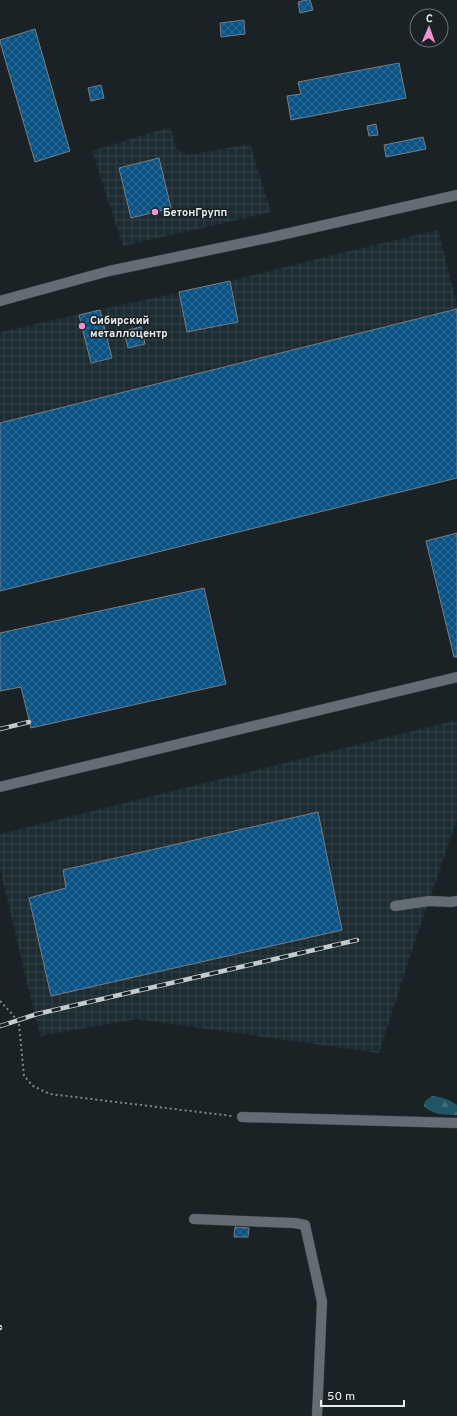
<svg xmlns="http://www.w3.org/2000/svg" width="457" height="1416" font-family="Overpass,sans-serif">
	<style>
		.industrial { fill: url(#industrial-grid) }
		.forest { fill: url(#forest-firs) }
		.building { fill: url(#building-cross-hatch); stroke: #767d84 }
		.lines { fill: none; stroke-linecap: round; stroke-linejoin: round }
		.minor-casing { stroke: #373d40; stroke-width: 11 }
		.path { stroke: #81888b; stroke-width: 2; stroke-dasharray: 2 3; stroke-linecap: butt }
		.minor { stroke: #646e72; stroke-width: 10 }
		.rail-casing { stroke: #c4cacd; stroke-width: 4.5 }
		.rail { stroke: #1a2225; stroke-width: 3; stroke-dasharray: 9; stroke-linecap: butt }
		.poi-dot { fill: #f491d4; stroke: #1a2225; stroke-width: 1.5 }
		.labels { text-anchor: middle; stroke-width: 3; stroke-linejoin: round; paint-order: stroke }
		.poi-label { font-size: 11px; font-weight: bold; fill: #e7edef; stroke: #1a2225; text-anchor: start }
	</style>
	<defs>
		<pattern id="industrial-grid" width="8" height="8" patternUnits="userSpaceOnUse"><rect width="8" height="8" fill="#1d2c32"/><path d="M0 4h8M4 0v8" fill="none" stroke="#334146"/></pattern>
		<pattern id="forest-firs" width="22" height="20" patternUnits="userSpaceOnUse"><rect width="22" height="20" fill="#205566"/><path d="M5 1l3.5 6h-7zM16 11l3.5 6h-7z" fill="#406e7c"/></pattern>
		<pattern id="building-cross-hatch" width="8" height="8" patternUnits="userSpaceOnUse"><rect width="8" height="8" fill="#0b5384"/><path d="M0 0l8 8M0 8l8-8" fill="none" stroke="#2f6c96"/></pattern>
	</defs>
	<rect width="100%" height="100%" fill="#1a2225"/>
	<g class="industrial">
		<path d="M170 127 177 150 189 155 250 144 271 212 123 246 92 151Z"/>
		<path d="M438 230 457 305V478L0 591V332L230 281 333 255Z"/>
		<path d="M457 720V819L412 950 379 1053 137 1019 40 1036 0 869V834Z"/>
	</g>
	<path class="forest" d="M432 1096C442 1097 449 1099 457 1105V1115C445 1115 432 1115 424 1106L425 1101Z"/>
	<g class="building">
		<path d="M306 0H310L313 10 300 13 298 2Z"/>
		<path d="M244 20 245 34 221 37 220 23Z"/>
		<path d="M35 29 70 151 35 162 0 42V40Z"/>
		<path d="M399 63 406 98 291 120 287 96 301 94 298 82Z"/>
		<path d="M101 85 104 98 91 101 88 88Z"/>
		<path d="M376 124 378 135 369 136 367 126Z"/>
		<path d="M423 137 426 149 386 157 384 145Z"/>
		<path d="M159 158 171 208 131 218 119 168Z"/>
		<path d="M230 281 238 322 187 332 179 292Z"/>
		<path d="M457 309V478L0 591V423Z"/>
		<path d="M100 310 112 358 91 363 79 315Z"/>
		<path d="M141 327 145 344 128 348 124 331Z"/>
		<path d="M457 533V657H454L426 541Z"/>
		<path d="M204 588 226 684 31 728 21 687 0 691V633Z"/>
		<path d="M318 812 342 930 51 996 29 898 66 888 63 870Z"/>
		<path d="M235 1227 249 1228 248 1237H234Z"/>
	</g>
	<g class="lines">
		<g class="minor-casing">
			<g id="minor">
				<path d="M0 301 109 271 272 237 457 195"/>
				<path d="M0 787 457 677"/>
				<path d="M395 906 429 901 451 902 457 901"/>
				<path d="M242 1117 457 1123"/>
				<path d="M194 1219 294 1223 305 1225 322 1302 317 1416"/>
			</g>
		</g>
		<path class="path" d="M0 1001 13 1015 19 1024 24 1076 33 1086 50 1094 232 1116"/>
		<use href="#minor" class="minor"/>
		<g class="rail-casing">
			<g id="rail">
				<path d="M0 729 29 722"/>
				<path d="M0 1026 37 1014 357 940"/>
				<path d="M0 1328V1327"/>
			</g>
		</g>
		<use href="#rail" class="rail"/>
	</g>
	<g class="poi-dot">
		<circle cx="155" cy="212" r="4"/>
		<circle cx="82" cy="326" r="4"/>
	</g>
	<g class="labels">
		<g class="poi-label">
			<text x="163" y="216">БетонГрупп</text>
			<text x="90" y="324">Сибирский<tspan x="90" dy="13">металлоцентр</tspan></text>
		</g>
	</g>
	<g transform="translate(429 28) rotate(2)"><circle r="19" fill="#1a2225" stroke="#6c7376"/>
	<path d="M0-3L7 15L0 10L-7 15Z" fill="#f491d4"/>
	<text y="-6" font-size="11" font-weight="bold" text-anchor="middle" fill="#e7edef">С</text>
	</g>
	<path d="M321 1400v6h83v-6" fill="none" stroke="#e7edef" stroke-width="2"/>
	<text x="327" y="1400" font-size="12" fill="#e7edef" stroke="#1a2225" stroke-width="3" paint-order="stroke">50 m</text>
</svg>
